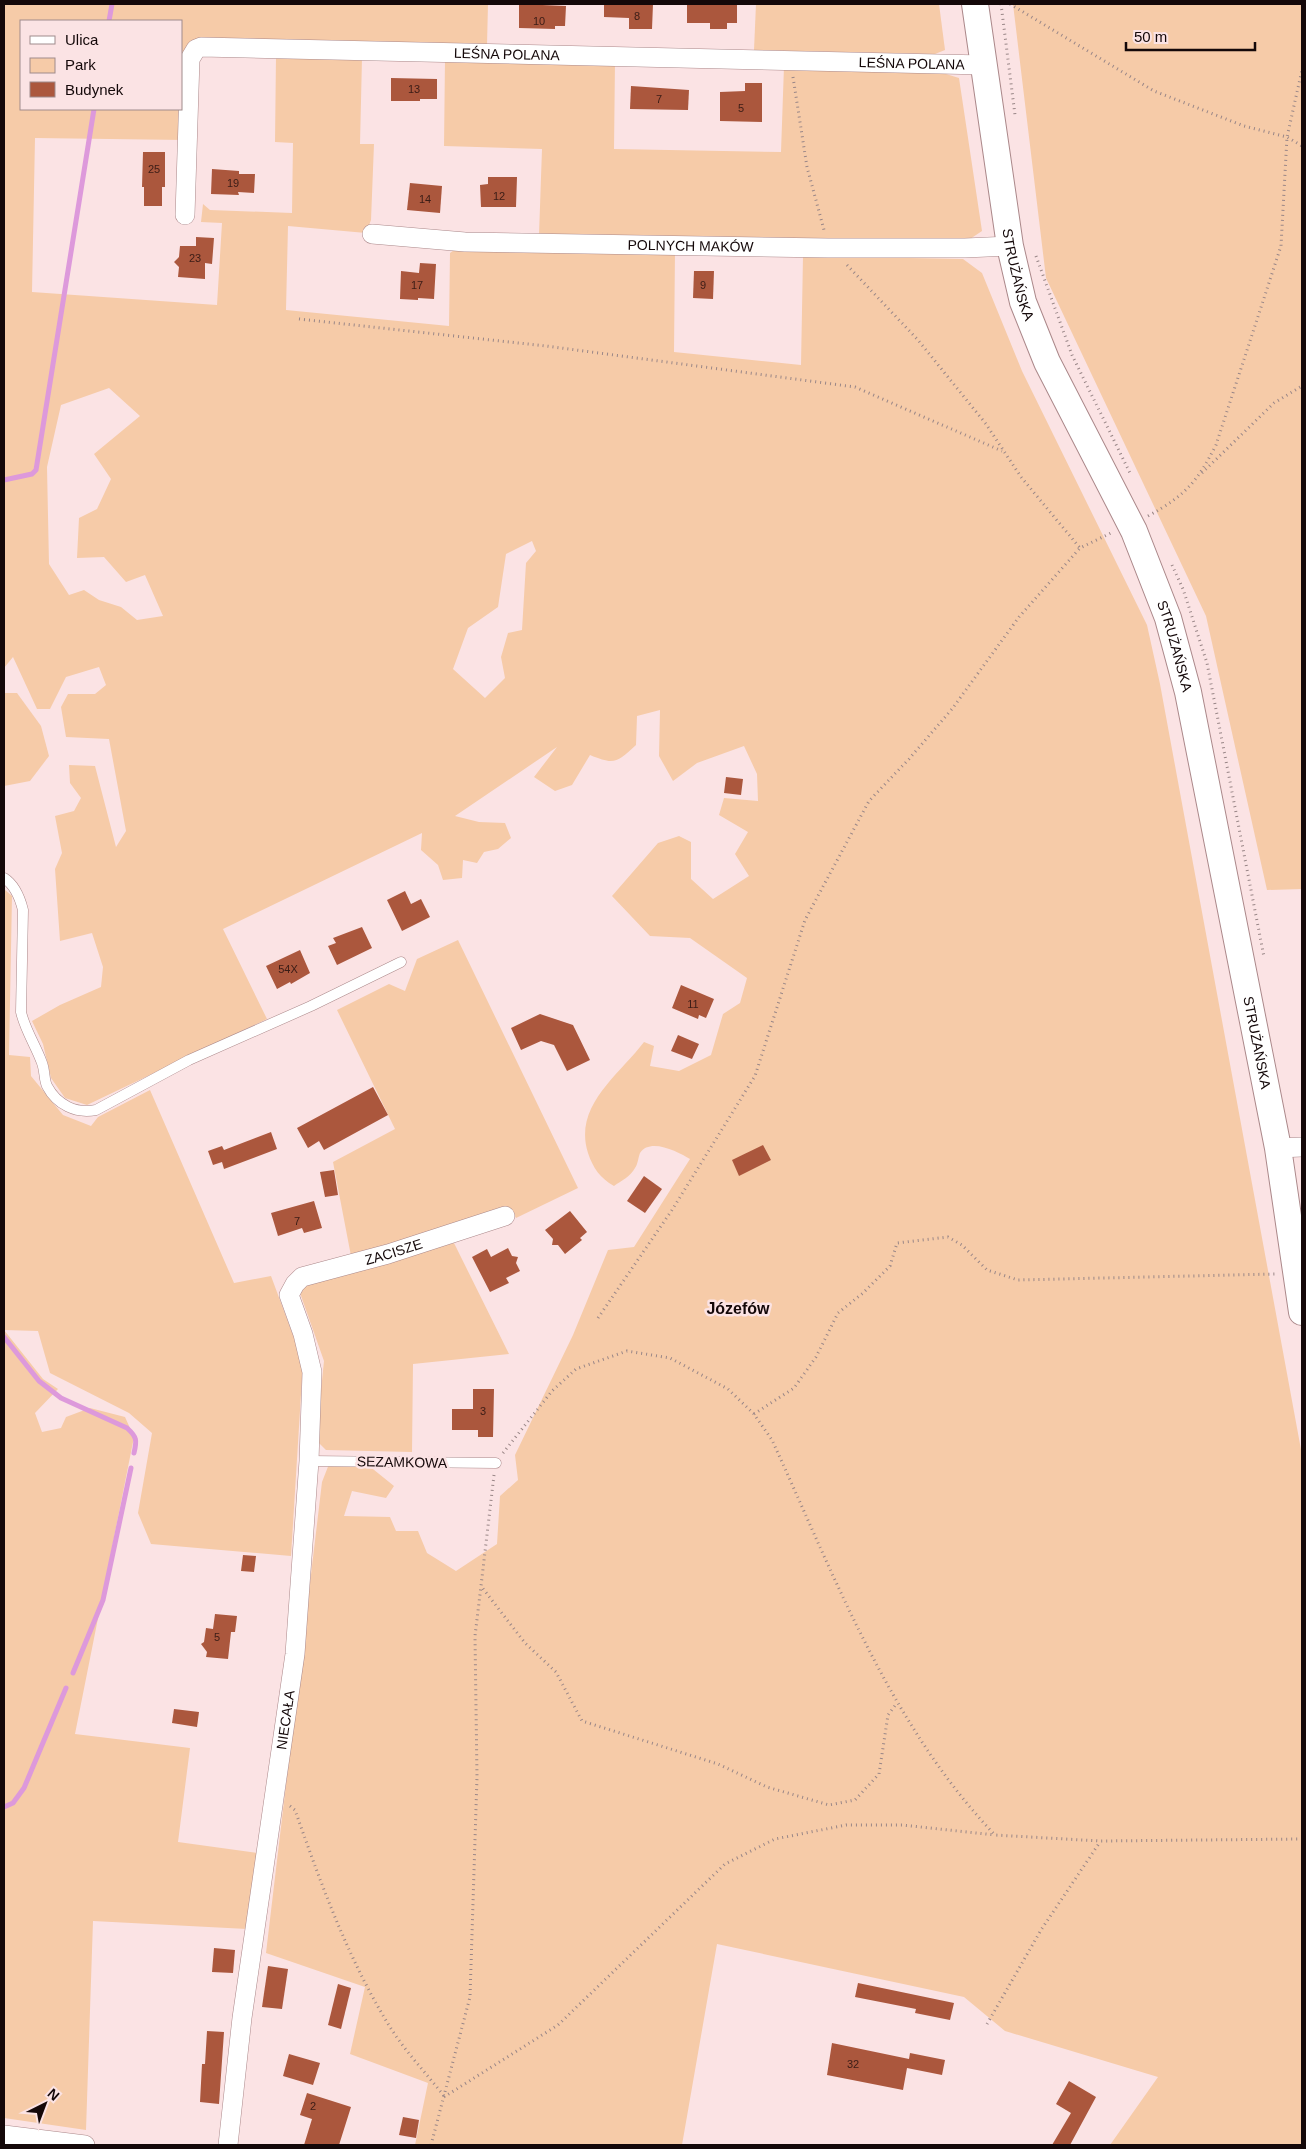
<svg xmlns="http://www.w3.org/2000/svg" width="1306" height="2149" font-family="Arial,sans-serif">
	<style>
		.green { fill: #f6cba8; fill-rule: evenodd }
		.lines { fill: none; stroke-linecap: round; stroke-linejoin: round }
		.stream { stroke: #dd99db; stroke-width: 5 }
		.building { fill: #ab573d }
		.lane-casing { stroke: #ab888a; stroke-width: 11 }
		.street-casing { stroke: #ab888a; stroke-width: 20 }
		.secondary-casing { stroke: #ab888a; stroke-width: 28 }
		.path { stroke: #998687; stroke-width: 3; stroke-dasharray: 1 4; stroke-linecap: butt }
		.lane { stroke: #fff; stroke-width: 10 }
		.street { stroke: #fff; stroke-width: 19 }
		.secondary { stroke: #fff; stroke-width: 26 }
		.labels { text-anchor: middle; stroke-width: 5; stroke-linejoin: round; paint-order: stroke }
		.number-label { font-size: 11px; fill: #3a1c16 }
		.street-label { font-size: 14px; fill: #140809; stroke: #fbe3e4 }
		.quarter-label { font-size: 16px; font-weight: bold; fill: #140809; stroke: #fbe3e4 }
	</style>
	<rect width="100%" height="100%" fill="#fbe3e4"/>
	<g class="green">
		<path d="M4 4H488L487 45 201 43 184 140 35 138 32 292 217 305 222 223 201 222 203 204 210 210 292 213 293 143 275 142 276 56 362 58 360 144H374L371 220 366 233 288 226 286 310 449 326 450 253 458 247 675 252 674 352 801 365 803 256 963 259 982 273 1022 371 1147 625 1160 684 1302 1455V2145H1110L1158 2077 1005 2031 964 1997 717 1944 682 2145H415L428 2083 350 2054 365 1987 266 1953 322 1482 331 1459 363 1461 394 1486 386 1498 352 1491 344 1516 390 1517 396 1531H418L427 1553 456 1571 497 1544 500 1496 518 1480 515 1455 573 1335 608 1250 634 1247 690 1159C679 1152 650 1137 640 1153 638 1158 638 1164 635 1168 631 1176 621 1181 614 1186 600 1178 593 1168 588 1153 573 1106 619 1075 644 1042L654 1046 650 1066 679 1071 711 1055 723 1014 740 1003 747 978 690 938 650 936 612 896 658 843 679 836 691 842V879L713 899 749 876 735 854 748 832 719 815 724 798 758 801 757 774 744 746 697 763 673 781 659 756 660 710 637 716 636 745C617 763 614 765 590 755L572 785 555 791 534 777 557 747 455 816 479 822 505 823 511 838 498 849 484 852 477 863 463 860 462 878 443 880 438 865 421 850 422 833 223 929 267 1019 87 1105 65 1098 51 1078 43 1044 32 1021 60 1005 101 987 103 967 92 933 60 941 55 869 62 853 55 816 74 811 81 798 70 783 69 765 95 766 116 847 126 831 109 739 66 737 61 707 68 694H95L106 685 99 667 66 677 50 709H37L13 657 4 668ZM21 21H181V109H21ZM109 388 140 416 94 454 111 479 97 509 79 518 77 558 104 557 126 582 145 575 163 616 137 620 121 607 99 600 84 590 69 595 49 564 47 467 61 405ZM532 541 536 551 526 563 522 630 508 633 501 657 505 678 485 698 453 669 468 628 498 607 506 554Z"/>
		<path d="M756 4H939L945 50 935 54 754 50Z"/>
		<path d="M1013 4H1302V889L1267 890 1206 616 1046 278Z"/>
		<path d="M445 60 615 62 614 149 781 152 784 66 933 70 959 78 982 231 964 243 539 235 542 149 444 146Z"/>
		<path d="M4 693H17L41 726 49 756 30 781 4 786Z"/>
		<path d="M4 889 12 896 9 1055 30 1057 31 1076 63 1115 91 1126 98 1117 150 1090 234 1283 271 1276 303 1362 291 1556 151 1544 138 1513 152 1433 129 1413 50 1373 38 1331 4 1330 43 1379 58 1389 35 1413 42 1432 61 1428 66 1417 90 1408 125 1417 134 1437 75 1734 190 1748 178 1842 258 1853 247 1929 93 1921 86 2130 4 2118Z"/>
		<path d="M458 940 578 1188 516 1218 509 1207 495 1215 351 1256 333 1162 395 1129 337 1010 389 984 405 991 417 959Z"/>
		<path d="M454 1243 509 1354 413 1364 412 1452 326 1450 316 1440 324 1361 300 1293 306 1282Z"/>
	</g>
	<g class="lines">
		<g class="stream">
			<path d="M109 21 112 4"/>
			<path d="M4 480 32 474 36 470 94 109"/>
			<path d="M4 1337 39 1381 61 1398 127 1428C137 1437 137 1440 134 1453"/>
			<path d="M73 1673 103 1600 131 1468"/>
			<path d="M4 1807 13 1803 24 1788 66 1688"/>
		</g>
	</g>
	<g class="building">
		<path d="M519 4 566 6 565 26H555V29L519 28Z"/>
		<path d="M604 4H653L652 29H629V18L604 17Z"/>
		<path d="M687 4H737V23H727V29H710V23H687Z"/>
		<path d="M391 78 437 79V99H420V101H391Z"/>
		<path d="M745 83H762V122L720 121V92L745 91Z"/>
		<path d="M631 86 689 90 688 110 630 109Z"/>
		<path d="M143 152H165V187H162V206H144V187H142Z"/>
		<path d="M212 169 239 171V174H255L254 193 238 192 239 195 211 194Z"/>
		<path d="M488 177H517L516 207H481L480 185 488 184Z"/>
		<path d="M410 183 442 186 440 213 407 210Z"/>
		<path d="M196 237 214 238 212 264 205 263V279L178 277 179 267 174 262 179 257 180 246H196Z"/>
		<path d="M420 263 436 264 434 299 418 298V300L400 299 401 271 419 273Z"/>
		<path d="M694 271H714L713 299 693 298Z"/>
		<path d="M726 777 743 779 741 795 724 793Z"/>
		<path d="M405 891 411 904 421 899 430 917 402 931 387 900Z"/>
		<path d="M362 927 372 948 337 965 328 946 336 943 333 938Z"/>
		<path d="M300 950 310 973 291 984 290 982 277 989 266 966Z"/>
		<path d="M681 985 714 999 706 1018 699 1015 698 1019 672 1008Z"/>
		<path d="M540 1014 573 1025 590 1060 567 1071 554 1045 541 1041 521 1050 511 1028Z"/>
		<path d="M678 1035 699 1044 692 1059 671 1051Z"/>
		<path d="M373 1087 388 1115 324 1150 319 1141 308 1148 297 1128Z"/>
		<path d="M271 1132 277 1149 224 1169 222 1162 213 1165 208 1151 222 1146 224 1150Z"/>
		<path d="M763 1145 771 1160 739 1176 732 1160Z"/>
		<path d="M334 1170 338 1195 325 1197 320 1172Z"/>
		<path d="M644 1176 662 1189 645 1213 627 1201Z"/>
		<path d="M314 1201 322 1228 304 1233 302 1228 278 1236 271 1213Z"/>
		<path d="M570 1211 587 1232 580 1238 582 1240 565 1254 558 1245H552L553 1239 545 1230Z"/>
		<path d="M508 1248 512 1256 518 1257 516 1263 520 1271 506 1278 509 1283 490 1292 472 1257 487 1249 491 1257Z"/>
		<path d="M473 1389H494L493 1437H478V1430H452V1409H473Z"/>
		<path d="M243 1555 256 1556 254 1572 241 1571Z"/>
		<path d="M215 1614 237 1616 235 1632H231L228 1659 206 1657 207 1652 201 1644 204 1642 206 1628 213 1629Z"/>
		<path d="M174 1709 199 1712 197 1727 172 1723Z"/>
		<path d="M214 1948 235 1950 233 1973 212 1972Z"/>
		<path d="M268 1966 288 1969 282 2009 262 2007Z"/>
		<path d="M858 1983 954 2003 950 2020 915 2013 916 2009 855 1997Z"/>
		<path d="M338 1984 351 1988 341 2029 328 2025Z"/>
		<path d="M207 2031 224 2032 219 2104 200 2102 202 2064H205Z"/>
		<path d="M832 2043 909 2059 910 2053 945 2060 942 2075 907 2068 903 2090 827 2075Z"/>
		<path d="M289 2054 320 2063 313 2085 283 2076Z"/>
		<path d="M1069 2081 1096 2097 1070 2145H1052L1071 2113 1056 2104Z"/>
		<path d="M307 2093 351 2107 339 2145H304L312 2119 300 2115Z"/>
		<path d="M403 2117 419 2120 416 2138 399 2135Z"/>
	</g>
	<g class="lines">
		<g class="lane-casing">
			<g id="lane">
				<path d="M4 878C15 885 20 898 23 910L21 1012C25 1030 36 1046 42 1063 45 1071 44 1080 47 1086 57 1105 76 1114 96 1110L189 1060 311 1006 401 962"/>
				<path d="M309 1461 496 1463"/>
			</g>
		</g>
		<g class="street-casing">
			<g id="street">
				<path id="s1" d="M185 215 190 59 196 49 201 47 984 65"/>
				<path id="s2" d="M372 234 465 242 828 248H965L1010 246"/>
				<path d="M1278 1148 1302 1147"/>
				<path d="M4 2135 85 2145"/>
				<path id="s3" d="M228 2145 242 2018 295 1654 309 1461 312 1372 303 1334 289 1295 295 1284 302 1277 388 1254 505 1216"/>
			</g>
		</g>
		<g class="secondary-casing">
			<g id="secondary">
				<path id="s4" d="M975 4 1010 246 1023 302 1047 362 1134 531 1168 618 1188 692 1278 1148 1302 1312"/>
			</g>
		</g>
		<g class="path">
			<path d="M1001 4 1015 115"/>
			<path d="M1010 4 1154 91 1244 126 1287 137 1302 146"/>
			<path d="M793 77 807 167 824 230"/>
			<path d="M1036 256 1072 355 1130 473"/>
			<path d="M847 265 918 340 986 424 1021 477 1080 548"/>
			<path d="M299 319 546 346 855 387 1002 451"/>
			<path d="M1202 473 1274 403 1302 386"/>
			<path d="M1148 516C1186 495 1197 482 1216 445L1281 246 1287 137 1302 70"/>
			<path d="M1172 565 1183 589 1207 663 1264 957"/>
			<path d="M598 1318 672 1210 755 1076 805 920 869 801 909 759 952 709 1019 617 1080 548 1111 533"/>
			<path d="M754 1414 794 1388 816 1357 838 1313 863 1293 890 1266 897 1243 948 1237 962 1245 987 1270 1018 1280 1275 1274"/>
			<path d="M503 1453 552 1391 576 1369 627 1351 670 1358 728 1389 754 1414 772 1440C834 1575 890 1725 995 1835L1100 1841 1302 1839"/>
			<path d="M494 1475 481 1586 525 1643 556 1672 582 1721 718 1764 767 1787 829 1805 855 1800 879 1774 888 1715 897 1703"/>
			<path d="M290 1806 295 1810C321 1884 348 1959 390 2027 405 2051 426 2073 444 2096"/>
			<path d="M987 2024 1041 1930 1100 1842"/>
			<path d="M444 2097 558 2025 725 1864 775 1839 846 1825H902L995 1835"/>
			<path d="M431 2145 470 1997 477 1777 475 1636 481 1586"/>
		</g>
		<use href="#lane" class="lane"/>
		<use href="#street" class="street"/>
		<use href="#secondary" class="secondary"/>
	</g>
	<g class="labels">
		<g class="number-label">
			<text x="637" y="20">8</text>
			<text x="539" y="25">10</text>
			<text x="414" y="93">13</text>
			<text x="659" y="103">7</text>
			<text x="741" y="112">5</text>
			<text x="154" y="173">25</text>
			<text x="233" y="187">19</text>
			<text x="499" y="200">12</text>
			<text x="425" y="203">14</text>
			<text x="195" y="262">23</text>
			<text x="417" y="289">17</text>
			<text x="703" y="289">9</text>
			<text x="288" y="973">54X</text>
			<text x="693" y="1008">11</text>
			<text x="297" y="1225">7</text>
			<text x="483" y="1415">3</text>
			<text x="217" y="1641">5</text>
			<text x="853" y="2068">32</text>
			<text x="313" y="2110">2</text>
		</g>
		<g class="street-label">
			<text dy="5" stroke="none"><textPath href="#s1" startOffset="479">LEŚNA POLANA</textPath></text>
			<text dy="5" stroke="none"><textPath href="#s1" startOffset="884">LEŚNA POLANA</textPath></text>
			<text dy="5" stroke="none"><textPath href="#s2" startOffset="319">POLNYCH MAKÓW</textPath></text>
			<text dy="5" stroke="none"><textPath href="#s4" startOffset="274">STRUŻAŃSKA</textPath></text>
			<text dy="5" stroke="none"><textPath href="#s4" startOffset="679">STRUŻAŃSKA</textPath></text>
			<text dy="5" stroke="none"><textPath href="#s4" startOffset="1084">STRUŻAŃSKA</textPath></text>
			<text dy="5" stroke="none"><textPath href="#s3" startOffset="976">ZACISZE</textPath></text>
			<text transform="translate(402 1462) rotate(1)" y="5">SEZAMKOWA</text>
			<text dy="5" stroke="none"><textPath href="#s3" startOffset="429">NIECAŁA</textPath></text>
		</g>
		<g class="quarter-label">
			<text x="738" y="1314">Józefów</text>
		</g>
	</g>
	<rect width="1306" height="2149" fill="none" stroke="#140809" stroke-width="10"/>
	<rect x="20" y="20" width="162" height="90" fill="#fbe3e4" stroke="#9f8b8c"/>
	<rect x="30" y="36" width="25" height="8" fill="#ffffff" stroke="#9f8b8c"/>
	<text x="65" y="45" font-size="15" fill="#140809">Ulica</text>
	<rect x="30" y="58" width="25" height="15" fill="#f6cba8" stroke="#9f8b8c"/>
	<text x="65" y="70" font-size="15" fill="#140809">Park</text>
	<rect x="30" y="82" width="25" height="15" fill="#ab573d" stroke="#9f8b8c"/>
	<text x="65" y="95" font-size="15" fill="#140809">Budynek</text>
	<g transform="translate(45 2104) rotate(42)" stroke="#fbe3e4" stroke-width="4" paint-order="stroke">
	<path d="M0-4L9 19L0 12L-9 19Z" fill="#140809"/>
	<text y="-8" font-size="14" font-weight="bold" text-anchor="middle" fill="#140809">N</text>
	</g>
	<path d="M1126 42v8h129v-8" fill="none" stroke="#140809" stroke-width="2.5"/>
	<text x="1134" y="42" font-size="15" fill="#140809" stroke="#fbe3e4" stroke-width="4" paint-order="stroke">50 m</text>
</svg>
